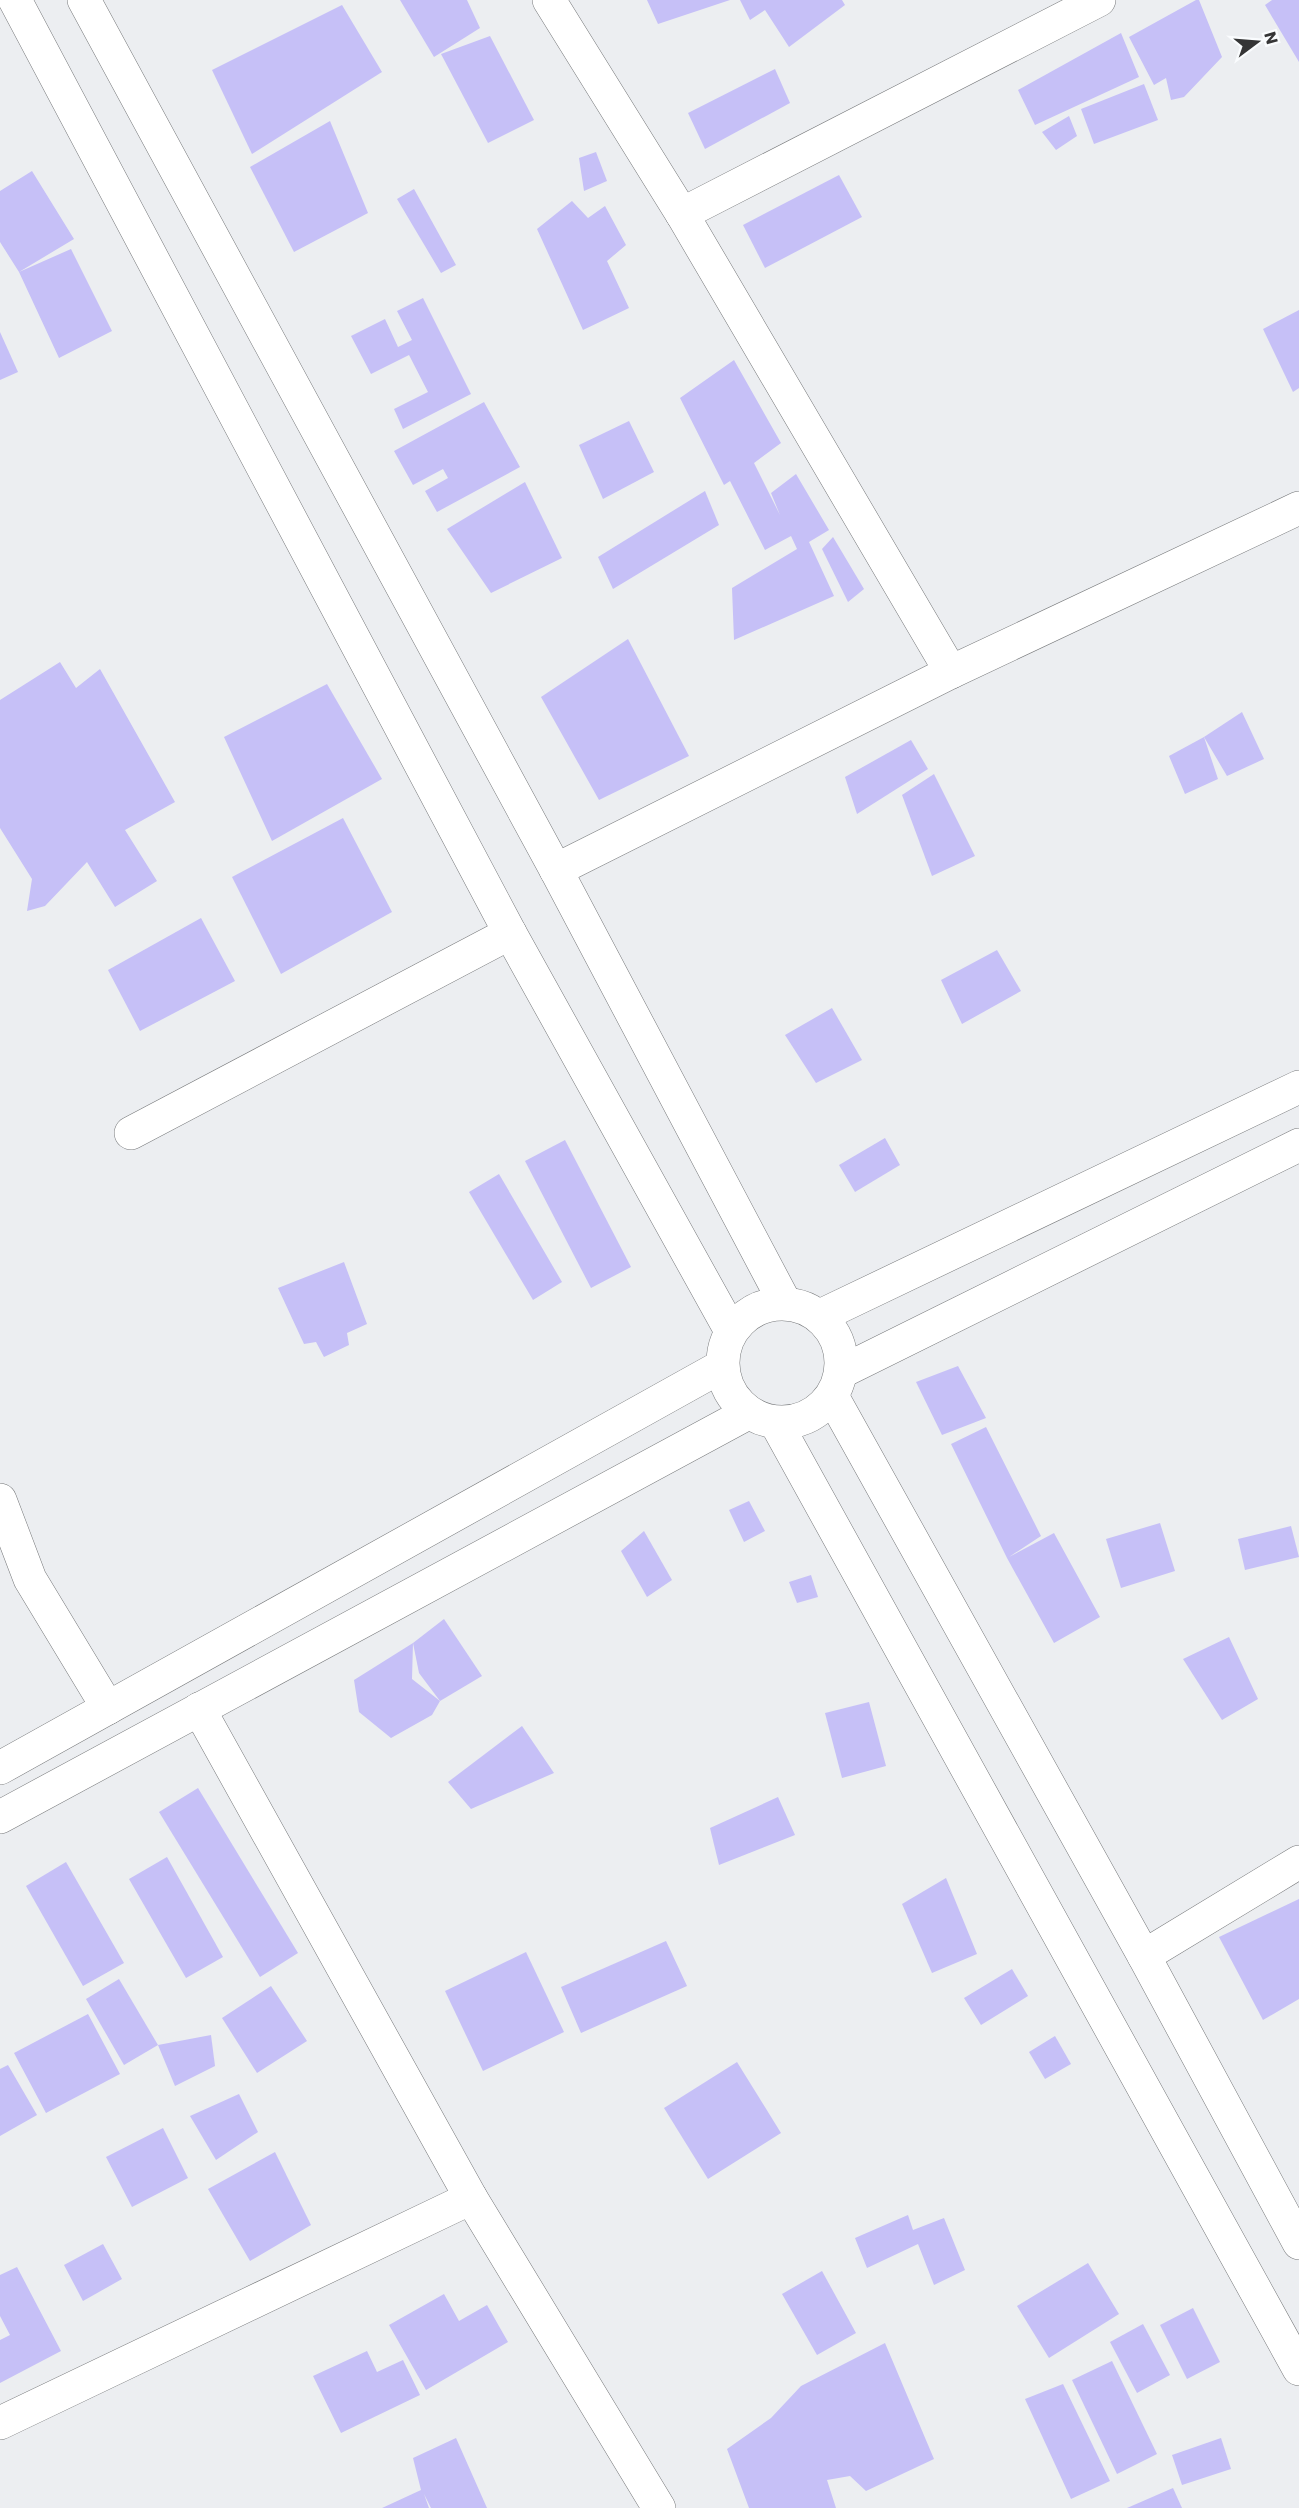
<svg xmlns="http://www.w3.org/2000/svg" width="1299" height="2508" font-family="Poppins,sans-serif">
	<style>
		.building { fill: #c6c0f7 }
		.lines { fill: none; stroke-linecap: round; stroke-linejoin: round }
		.minor-casing { stroke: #77797b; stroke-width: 34 }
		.major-casing { stroke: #77797b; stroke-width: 34 }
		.minor { stroke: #fff; stroke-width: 33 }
		.major { stroke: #fff; stroke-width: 33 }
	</style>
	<rect width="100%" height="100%" fill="#eceef1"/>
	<g class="building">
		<path d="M400 0H467L480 28 434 57Z"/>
		<path d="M647 0H730L658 24Z"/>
		<path d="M740 0H842L845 5 789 47 765 10 750 20Z"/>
		<path d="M1196 0H1199L1222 57 1184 97 1171 100 1166 78 1154 85 1129 37Z"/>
		<path d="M1272 0H1299V62L1265 5Z"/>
		<path d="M342 5 382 72 252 154 212 70Z"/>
		<path d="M1121 33 1139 77 1035 125 1018 90Z"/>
		<path d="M490 36 534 120 488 143 441 54Z"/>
		<path d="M775 69 790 103 705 149 688 113Z"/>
		<path d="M1144 84 1158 120 1094 144 1081 109Z"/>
		<path d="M1069 116 1077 136 1056 150 1042 132Z"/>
		<path d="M330 121 368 213 294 252 250 167Z"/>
		<path d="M596 152 607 181 584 191 579 158Z"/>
		<path d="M32 171 74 239 19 272 71 249 112 331 59 358 19 272 0 242V191Z"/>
		<path d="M839 175 862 217 765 268 743 225Z"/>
		<path d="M414 189 456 265 441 273 397 199Z"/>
		<path d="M572 201 588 218 605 206 626 245 607 261 629 308 583 330 537 229Z"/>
		<path d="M423 298 471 394 403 429 394 409 428 392 409 355 371 374 351 336 385 319 398 347 412 340 397 311Z"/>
		<path d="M1299 310V388L1293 392 1263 329Z"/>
		<path d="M0 332 18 372 0 380Z"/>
		<path d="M734 360 781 443 754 463 780 515 771 493 796 474 829 530 809 542 834 596 734 640 732 588 797 549 791 536 765 550 730 481 724 485 680 398Z"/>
		<path d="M484 402 520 467 437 512 425 491 448 478 443 469 413 485 394 451Z"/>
		<path d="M629 421 654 472 603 499 579 445Z"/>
		<path d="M525 482 562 558 491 593 447 529Z"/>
		<path d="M705 491 719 525 613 589 598 557Z"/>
		<path d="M833 537 864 589 848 602 822 549Z"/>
		<path d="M628 639 689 756 599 800 541 697Z"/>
		<path d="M60 662 76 688 100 669 175 802 125 830 157 881 115 907 87 862 45 906 27 911 32 879 0 828V700Z"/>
		<path d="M327 684 382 779 272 841 224 737Z"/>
		<path d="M1242 712 1264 759 1227 776 1204 737Z"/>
		<path d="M1204 737 1218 779 1185 794 1169 756Z"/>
		<path d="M911 740 928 769 857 814 845 777Z"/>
		<path d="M934 774 975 856 932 876 902 795Z"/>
		<path d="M343 818 392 912 281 974 232 877Z"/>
		<path d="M201 918 235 981 140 1031 108 970Z"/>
		<path d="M997 950 1021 991 962 1024 941 980Z"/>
		<path d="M832 1008 862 1060 816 1083 785 1035Z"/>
		<path d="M885 1138 900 1165 855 1192 839 1165Z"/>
		<path d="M565 1140 631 1267 591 1288 525 1161Z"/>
		<path d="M499 1174 562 1282 533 1300 469 1192Z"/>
		<path d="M344 1262 367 1324 347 1333 349 1345 324 1357 316 1342 304 1344 278 1288Z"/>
		<path d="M958 1366 986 1418 942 1435 916 1382Z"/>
		<path d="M986 1427 1041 1536 1009 1557 1054 1533 1100 1617 1054 1643 1007 1558 951 1444Z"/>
		<path d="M749 1501 765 1531 744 1542 729 1510Z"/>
		<path d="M1160 1523 1175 1571 1121 1588 1106 1539Z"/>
		<path d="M1291 1526 1299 1557 1245 1570 1238 1539Z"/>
		<path d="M644 1531 672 1580 647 1597 621 1551Z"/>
		<path d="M811 1575 818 1597 797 1603 789 1582Z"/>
		<path d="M444 1619 482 1676 440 1701 419 1673 413 1643Z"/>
		<path d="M1229 1637 1258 1699 1222 1720 1183 1659Z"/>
		<path d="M413 1643 412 1679 440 1701 432 1715 391 1738 359 1712 354 1680Z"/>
		<path d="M869 1702 886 1766 842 1778 825 1713Z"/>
		<path d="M522 1726 554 1773 471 1809 448 1782Z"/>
		<path d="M198 1788 298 1953 260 1977 159 1812Z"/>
		<path d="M778 1797 795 1835 719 1865 710 1828Z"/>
		<path d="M167 1857 223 1957 186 1978 129 1879Z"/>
		<path d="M66 1862 124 1963 83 1986 26 1886Z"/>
		<path d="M946 1878 977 1954 932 1973 902 1904Z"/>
		<path d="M1299 1899V1999L1263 2020 1219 1937Z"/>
		<path d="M666 1941 687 1986 581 2033 561 1987Z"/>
		<path d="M526 1952 564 2032 483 2071 445 1991Z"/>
		<path d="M1012 1969 1028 1996 981 2025 964 1998Z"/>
		<path d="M119 1979 158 2045 124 2065 86 1999Z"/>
		<path d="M271 1986 307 2041 257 2073 222 2018Z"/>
		<path d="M88 2014 120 2074 46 2113 14 2053Z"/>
		<path d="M211 2035 215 2066 175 2086 158 2045Z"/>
		<path d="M1055 2036 1071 2064 1045 2079 1029 2052Z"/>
		<path d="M737 2062 781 2133 708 2179 664 2108Z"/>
		<path d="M8 2065 37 2115 0 2136V2069Z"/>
		<path d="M239 2094 258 2132 216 2160 190 2116Z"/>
		<path d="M163 2128 188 2178 132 2207 106 2157Z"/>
		<path d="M275 2152 311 2225 250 2261 208 2189Z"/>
		<path d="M908 2215 913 2230 944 2218 965 2270 934 2285 918 2244 867 2268 855 2238Z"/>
		<path d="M103 2244 122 2279 83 2301 64 2265Z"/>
		<path d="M1088 2263 1119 2314 1049 2358 1017 2306Z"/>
		<path d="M17 2267 61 2351 0 2383V2340L10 2335 0 2316V2275Z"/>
		<path d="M822 2271 856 2333 817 2355 782 2294Z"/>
		<path d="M444 2294 459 2321 487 2305 508 2342 426 2390 389 2325Z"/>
		<path d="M1193 2308 1220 2362 1187 2379 1160 2325Z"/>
		<path d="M1143 2324 1170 2375 1137 2393 1110 2342Z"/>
		<path d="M885 2343 934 2459 866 2491 850 2476 827 2480 836 2508H749L727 2449 771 2418 801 2386Z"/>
		<path d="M367 2351 377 2372 403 2360 420 2395 341 2433 313 2376Z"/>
		<path d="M1112 2361 1157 2454 1117 2474 1072 2380Z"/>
		<path d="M1063 2384 1110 2481 1071 2499 1025 2399Z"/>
		<path d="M456 2438 487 2508H431L424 2494 429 2508H382L421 2490 413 2458Z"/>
		<path d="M1221 2438 1231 2469 1182 2485 1172 2455Z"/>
		<path d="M1173 2488 1182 2508H1127Z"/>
	</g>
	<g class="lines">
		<g class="minor-casing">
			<g id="minor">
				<path d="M15 0 510 933 731 1331"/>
				<path d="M84 0 556 870 785 1303"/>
				<path d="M549 0 682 214 951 672"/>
				<path d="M682 214 1099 0"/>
				<path d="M556 870 951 672 1299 508"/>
				<path d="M131 1133 510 933"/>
				<path d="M832 1396 1144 1956 1299 2243"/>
				<path d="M776 1423 1299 2369"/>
				<path d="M0 1500 30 1579 108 1708"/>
				<path d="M199 1709 471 2198 659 2508"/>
				<path d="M1144 1956 1299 1862"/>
				<path d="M0 2423 471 2198"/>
			</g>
		</g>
		<g class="major-casing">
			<g id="major">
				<circle cx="782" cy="1363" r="59"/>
				<path d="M820 1316 1299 1087"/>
				<path d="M841 1372 1299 1145"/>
				<path d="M0 1768 722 1366"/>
				<path d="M0 1817 748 1413"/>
			</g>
		</g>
		<use href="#minor" class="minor"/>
		<use href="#major" class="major"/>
	</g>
	<g transform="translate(1257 42) rotate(74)" stroke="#fafcfe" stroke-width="4.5" paint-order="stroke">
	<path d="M0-4.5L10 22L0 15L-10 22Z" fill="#353536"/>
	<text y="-9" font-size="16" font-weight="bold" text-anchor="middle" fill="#353536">N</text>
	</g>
</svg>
